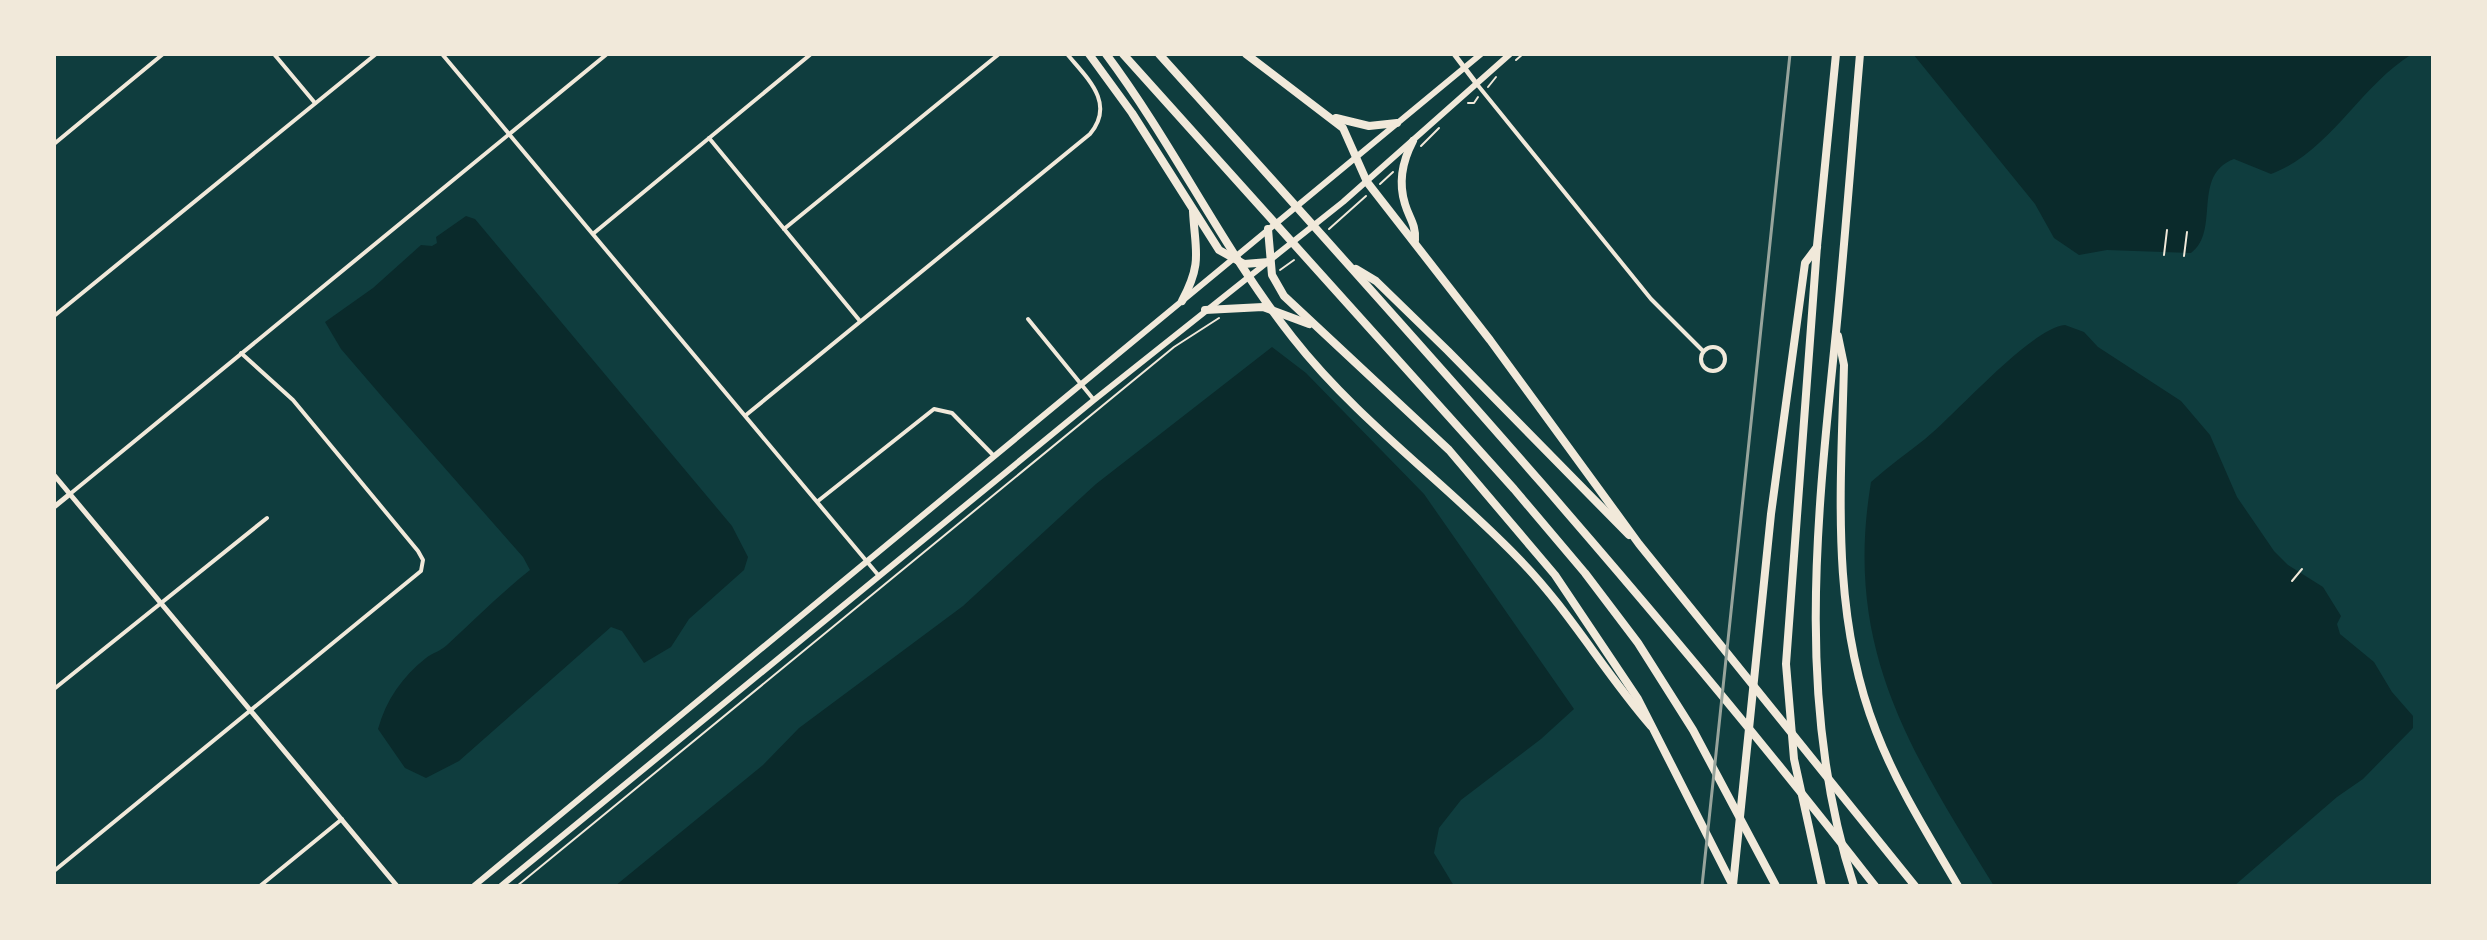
<svg xmlns="http://www.w3.org/2000/svg" width="2487" height="940" font-family="'Exo 2',sans-serif">
	<style>
		.water { fill: #0a2a2b }
		.lines { fill: none; stroke-linecap: round; stroke-linejoin: round }
		.path { stroke: #f1e9da; stroke-width: 2 }
		.minor { stroke: #f1e9da; stroke-width: 4 }
		.tertiary { stroke: #f1e9da; stroke-width: 5 }
		.secondary { stroke: #f1e9da; stroke-width: 6 }
		.motorway { stroke: #f1e9da; stroke-width: 8 }
		.rail { stroke: #97a49c; stroke-width: 3 }
	</style>
	<rect width="100%" height="100%" fill="#0f3d3e"/>
	<g class="water">
		<path d="M1913 54H2412C2359 87 2330 152 2271 174L2234 159C2191 175 2221 231 2191 253L2107 250 2079 255 2054 238 2035 204Z"/>
		<path d="M466 216 475 219 732 526 748 557 744 570 689 619 671 647 644 663 622 631 611 627 459 761 426 778 405 768 378 729C386 700 402 677 426 658 432 653 441 651 447 645 474 620 501 593 530 570L523 557 384 399 341 349 325 322 373 288 421 245 432 246 437 243 436 237Z"/>
		<path d="M2065 325 2084 332 2098 347 2181 401 2210 435 2237 497 2274 551 2288 565 2323 587 2341 616 2337 624 2340 634 2374 662 2392 692 2413 716V728L2363 779 2337 797 2234 886H1994C1910 750 1843 649 1871 482 1889 466 1907 453 1925 439 1956 414 2031 328 2065 325Z"/>
		<path d="M1272 347 1306 373 1424 494 1574 709 1541 739 1461 800 1439 828 1434 853 1454 886H615L763 765 799 728 963 606 1096 484Z"/>
	</g>
	<g class="lines">
		<g class="path">
			<path d="M1516 60 1523 54"/>
			<path d="M1488 87 1496 77"/>
			<path d="M1468 103H1474L1478 97"/>
			<path d="M1421 146 1439 128"/>
			<path d="M1380 184 1393 172"/>
			<path d="M1329 229 1366 196"/>
			<path d="M2164 255 2167 230"/>
			<path d="M2184 256 2187 232"/>
			<path d="M1280 270 1294 260"/>
			<path d="M2292 581 2302 569"/>
			<path d="M517 886 1174 347 1219 318"/>
		</g>
		<g class="minor">
			<path d="M274 54 315 103"/>
			<path d="M442 54 879 576"/>
			<path d="M1476 83 1651 299 1703 351"/>
			<path d="M709 138 860 321"/>
			<path d="M54 144 163 54"/>
			<path d="M784 229 999 54"/>
			<path d="M594 233 811 54"/>
			<path d="M54 316 376 54"/>
			<path d="M1028 319 1094 400"/>
			<circle cx="1713" cy="359" r="12"/>
			<path d="M746 415 1090 134C1116 103 1087 78 1067 54"/>
			<path d="M70 494 607 54"/>
			<path d="M818 501 934 409 952 413 994 456"/>
			<path d="M54 689 267 518"/>
			<path d="M54 871 421 571 423 560 418 551 293 400 241 353"/>
			<path d="M260 886 342 819"/>
		</g>
		<g class="tertiary">
			<path d="M1454 54 1476 83"/>
			<path d="M54 475 397 886"/>
			<path d="M54 507 70 494"/>
		</g>
		<g class="secondary">
			<path d="M474 886 1481 54"/>
			<path d="M501 886 1094 400 1343 202 1510 54"/>
		</g>
		<g class="motorway">
			<path d="M1089 54 1132 113 1219 250 1244 264 1269 262"/>
			<path d="M1106 54C1174 145 1224 251 1293 338 1358 421 1446 483 1519 559 1569 610 1604 672 1651 726"/>
			<path d="M1123 54 1514 489 1585 573 1638 643 1693 730 1776 886"/>
			<path d="M1159 54C1404 326 1650 597 1875 886"/>
			<path d="M1246 54 1343 128 1367 182 1490 340 1639 544 1915 886"/>
			<path d="M1336 118 1369 126 1397 123"/>
			<path d="M1413 141C1403 160 1398 182 1405 204 1409 218 1416 224 1415 240"/>
			<path d="M1268 229 1272 275 1284 296 1449 450 1555 575 1638 699 1733 886"/>
			<path d="M1356 269 1376 281 1448 351 1629 535"/>
			<path d="M1182 301C1203 262 1195 251 1193 211"/>
			<path d="M1205 310 1263 307 1309 324"/>
			<path d="M1838 336 1844 365C1841 488 1830 614 1876 731 1897 786 1929 836 1958 886"/>
			<path d="M1733 885 1771 514 1805 263 1817 247"/>
			<path d="M1822 886 1794 759 1786 664 1817 246 1836 54"/>
			<path d="M1854 886C1795 706 1817 517 1836 332 1845 240 1852 147 1860 54"/>
		</g>
		<path class="rail" d="M1702 886 1790 54"/>
	</g>
	<rect width="2487" height="940" fill="none" stroke="#f1e9da" stroke-width="112"/>
</svg>
